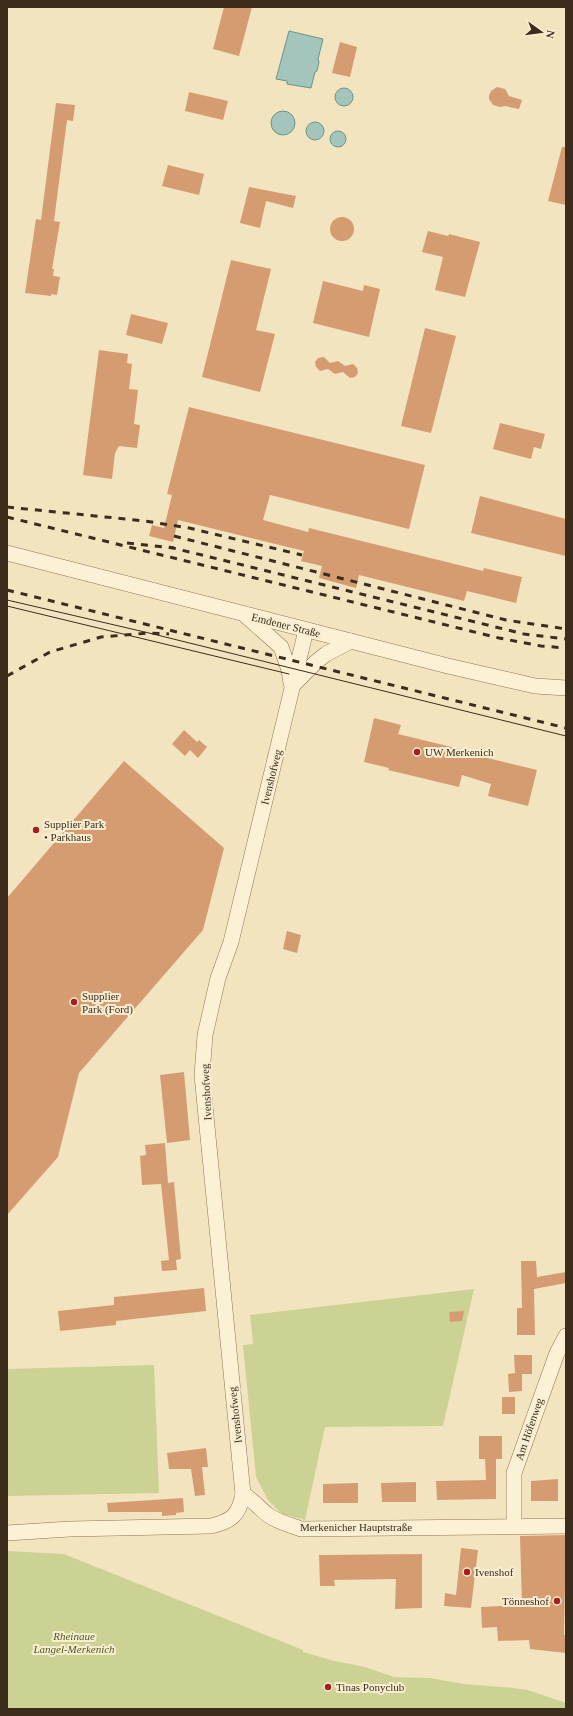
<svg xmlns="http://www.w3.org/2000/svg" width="573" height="1716" font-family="'Times New Roman',serif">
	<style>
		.green { fill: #cbd293 }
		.water { fill: #a4c5bb; stroke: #699489 }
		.building { fill: #d59c72 }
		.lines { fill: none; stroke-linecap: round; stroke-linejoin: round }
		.minor-casing { stroke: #8e7456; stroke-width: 16 }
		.minor { stroke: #fcf1d5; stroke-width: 15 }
		.tram { stroke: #3c2c1c; stroke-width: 1 }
		.rail { stroke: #3c2c1c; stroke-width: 3; stroke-dasharray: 7 7; stroke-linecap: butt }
		.poi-dot { fill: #a51f1f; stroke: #f9eed1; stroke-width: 1.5 }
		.labels { text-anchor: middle; stroke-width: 4; stroke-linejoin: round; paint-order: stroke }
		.street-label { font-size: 11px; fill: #3c2c1c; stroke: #f9eed1 }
		.poi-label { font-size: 11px; fill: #3c2c1c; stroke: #f9eed1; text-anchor: start }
		.park-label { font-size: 11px; font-style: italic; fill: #4c5b20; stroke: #f9eed1 }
	</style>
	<rect width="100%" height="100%" fill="#f3e4c0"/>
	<g class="green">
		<path d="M474 1289 443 1426 325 1427 305 1520 282 1514 268 1500 256 1477 243 1345 253 1344 250 1315Z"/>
		<path d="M154 1365 159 1493 7 1496V1369Z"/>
		<path d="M7 1551 64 1554 303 1650V1652L334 1661 365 1667 394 1677 430 1678 464 1684 513 1688 528 1690 566 1703V1709H7Z"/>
	</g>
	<g class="water">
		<path d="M289 31 323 39 318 59 319 62 317 71 315 72 311 88 287 84V81L276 79Z"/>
		<circle cx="344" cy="97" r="9"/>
		<circle cx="283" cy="123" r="12"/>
		<circle cx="315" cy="131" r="9"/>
		<circle cx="338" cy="139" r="8"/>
	</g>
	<g class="building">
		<path d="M224 7H252L239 56 213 49Z"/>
		<path d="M340 42 357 47 350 77 332 73Z"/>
		<path d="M497 87 505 89 509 96 522 100 519 109 505 106 500 107 493 105 489 99V95L491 91Z"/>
		<path d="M189 92 228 101 223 120 185 111Z"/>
		<path d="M56 103 75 105 73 121 67 120 54 221 60 222 52 269H54L53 276 60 277 57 295 51 294V296L25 293 36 219 41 220Z"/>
		<path d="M562 147H566V205L548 201Z"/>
		<path d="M168 165 204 174 199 195 162 186Z"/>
		<path d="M249 187 296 196 293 208 266 201 260 228 240 223Z"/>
		<circle cx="342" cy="229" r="12"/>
		<path d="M428 231 448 236 449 234 480 242 465 297 435 290 443 257 422 252Z"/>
		<path d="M231 260 271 269 256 330 275 334 260 392 202 377Z"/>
		<path d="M323 281 363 291 364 285 380 289 369 337 313 323Z"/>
		<path d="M131 314 168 323 162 344 126 335Z"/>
		<path d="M425 328 456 336 431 433 401 426Z"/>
		<path d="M99 350 128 354 127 363 132 364 129 389 138 390 134 424 140 425 137 448 119 446 115 453 112 479 83 475Z"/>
		<path d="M324 357 330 363 338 361 345 366 353 364 357 368 358 373 355 377 350 378 343 372 335 374 328 369 320 371 316 367 315 362 318 358Z"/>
		<path d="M189 407 425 465 409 529 270 495 263 520 308 532 309 528 483 571 484 568 522 577 516 603 467 591 464 601 359 575 356 588 319 578 322 566 301 561 304 551 178 520 173 542 149 536 152 525 164 528 172 495 167 494Z"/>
		<path d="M500 423 545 434 541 449 534 447 531 459 493 449Z"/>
		<path d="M480 496 566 519V556L471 533Z"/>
		<path d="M374 718 401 725 398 734 468 751 467 753 537 770 528 806 488 796 491 784 462 775 459 787 388 770 389 768 364 762Z"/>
		<path d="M184 730 197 742 199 740 207 747 198 758 190 750 185 756 172 744Z"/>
		<path d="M124 761 224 848 203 930 79 1073 58 1157 7 1215V898Z"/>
		<path d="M287 931 301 935 297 953 283 949Z"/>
		<path d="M184 1072 190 1140 167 1143 160 1075Z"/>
		<path d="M165 1143 168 1183 174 1182 181 1259 176 1260 177 1270 162 1271 161 1261 169 1260 161 1184 142 1185 140 1156 146 1155 145 1145Z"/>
		<path d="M521 1261H536L537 1277 566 1272V1283L534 1289 535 1335H517V1308H522Z"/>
		<path d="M204 1288 206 1311 116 1321V1325L60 1331 58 1311 114 1305V1297Z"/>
		<path d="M464 1311 462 1321 450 1322 449 1312Z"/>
		<path d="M514 1355H532V1374H522V1391L509 1392 508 1374 515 1373Z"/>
		<rect x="502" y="1397" width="13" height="17"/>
		<path d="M479 1436H502V1459H496V1499L437 1500 436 1481 486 1480 485 1459H479Z"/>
		<path d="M206 1448 208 1467H202L205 1495 195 1496 191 1469H169L167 1453Z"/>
		<path d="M558 1479V1501H531V1481Z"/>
		<path d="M416 1482V1502H382L381 1483Z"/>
		<path d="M358 1483V1503H323V1484Z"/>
		<path d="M183 1498 184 1512 176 1513V1515L162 1516V1512H108L107 1503Z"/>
		<path d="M566 1535 564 1635H566V1653L530 1649 529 1640 498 1641 497 1627 482 1628 481 1607 522 1605 520 1536Z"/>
		<path d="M461 1548 478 1550 471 1608 444 1606 445 1593 456 1595Z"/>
		<path d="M422 1554V1608L395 1609 396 1579 334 1580 335 1586H320L319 1555Z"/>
	</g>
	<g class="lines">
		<g class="minor-casing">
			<g id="minor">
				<path d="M7 553 448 666 535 686 566 688"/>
				<path d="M246 616 281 647 289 670 291 683"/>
				<path d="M293 685 316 662 326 654 351 641"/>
				<path d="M243 1494C253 1500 259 1508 268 1515 278 1522 290 1525 301 1529L566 1526"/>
				<path d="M514 1526V1473L557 1353 566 1336"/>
				<path d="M7 1533 70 1529 211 1526C232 1521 239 1515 243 1494L202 1075 205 1035 218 978 231 942 306 630"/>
			</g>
		</g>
		<use href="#minor" class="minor"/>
		<g class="tram">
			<path d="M7 600 149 633 566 736"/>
			<path d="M7 606 289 674"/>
		</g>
		<g class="rail">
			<path d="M7 507 145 521 189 528 302 555"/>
			<path d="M7 517 499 638 541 646 566 648"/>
			<path d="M174 536 506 620 566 629"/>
			<path d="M127 543 174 548"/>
			<path d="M169 547 524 634 566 639"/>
			<path d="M7 590 566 728"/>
			<path d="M7 676 50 652 101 637 149 633 169 634"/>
		</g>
	</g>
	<g class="poi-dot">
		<circle cx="417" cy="752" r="4"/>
		<circle cx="36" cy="830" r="4"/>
		<circle cx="74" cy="1002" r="4"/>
		<circle cx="467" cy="1572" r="4"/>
		<circle cx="557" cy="1601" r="4"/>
		<circle cx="328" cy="1687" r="4"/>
	</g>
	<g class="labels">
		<g class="street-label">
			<text transform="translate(286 625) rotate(14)" y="4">Emdener Straße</text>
			<text transform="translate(271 777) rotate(-76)" y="4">Ivenshofweg</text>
			<text transform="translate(206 1092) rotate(-93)" y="4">Ivenshofweg</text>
			<text transform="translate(235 1415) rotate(-96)" y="4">Ivenshofweg</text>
			<text transform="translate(529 1429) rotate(-71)" y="4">Am Höfenweg</text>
			<text x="356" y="1531">Merkenicher Hauptstraße</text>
		</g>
		<g class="poi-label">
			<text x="425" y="756">UW Merkenich</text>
			<text x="44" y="828">Supplier Park<tspan x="44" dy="13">• Parkhaus</tspan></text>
			<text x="82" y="1000">Supplier<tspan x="82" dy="13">Park (Ford)</tspan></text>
			<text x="475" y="1576">Ivenshof</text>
			<text x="549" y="1605" text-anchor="end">Tönneshof</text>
			<text x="336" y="1691">Tinas Ponyclub</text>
		</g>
		<g class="park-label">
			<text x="74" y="1640">Rheinaue<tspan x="74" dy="13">Langel-Merkenich</tspan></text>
		</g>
	</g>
	<rect width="573" height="1716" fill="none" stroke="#3c2c1c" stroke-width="16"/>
	<g transform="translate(541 32) rotate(104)" stroke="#f9eed1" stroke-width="3" paint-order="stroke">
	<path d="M0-3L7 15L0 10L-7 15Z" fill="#3c2c1c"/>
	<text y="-6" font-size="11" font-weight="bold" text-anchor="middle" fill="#3c2c1c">N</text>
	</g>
</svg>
